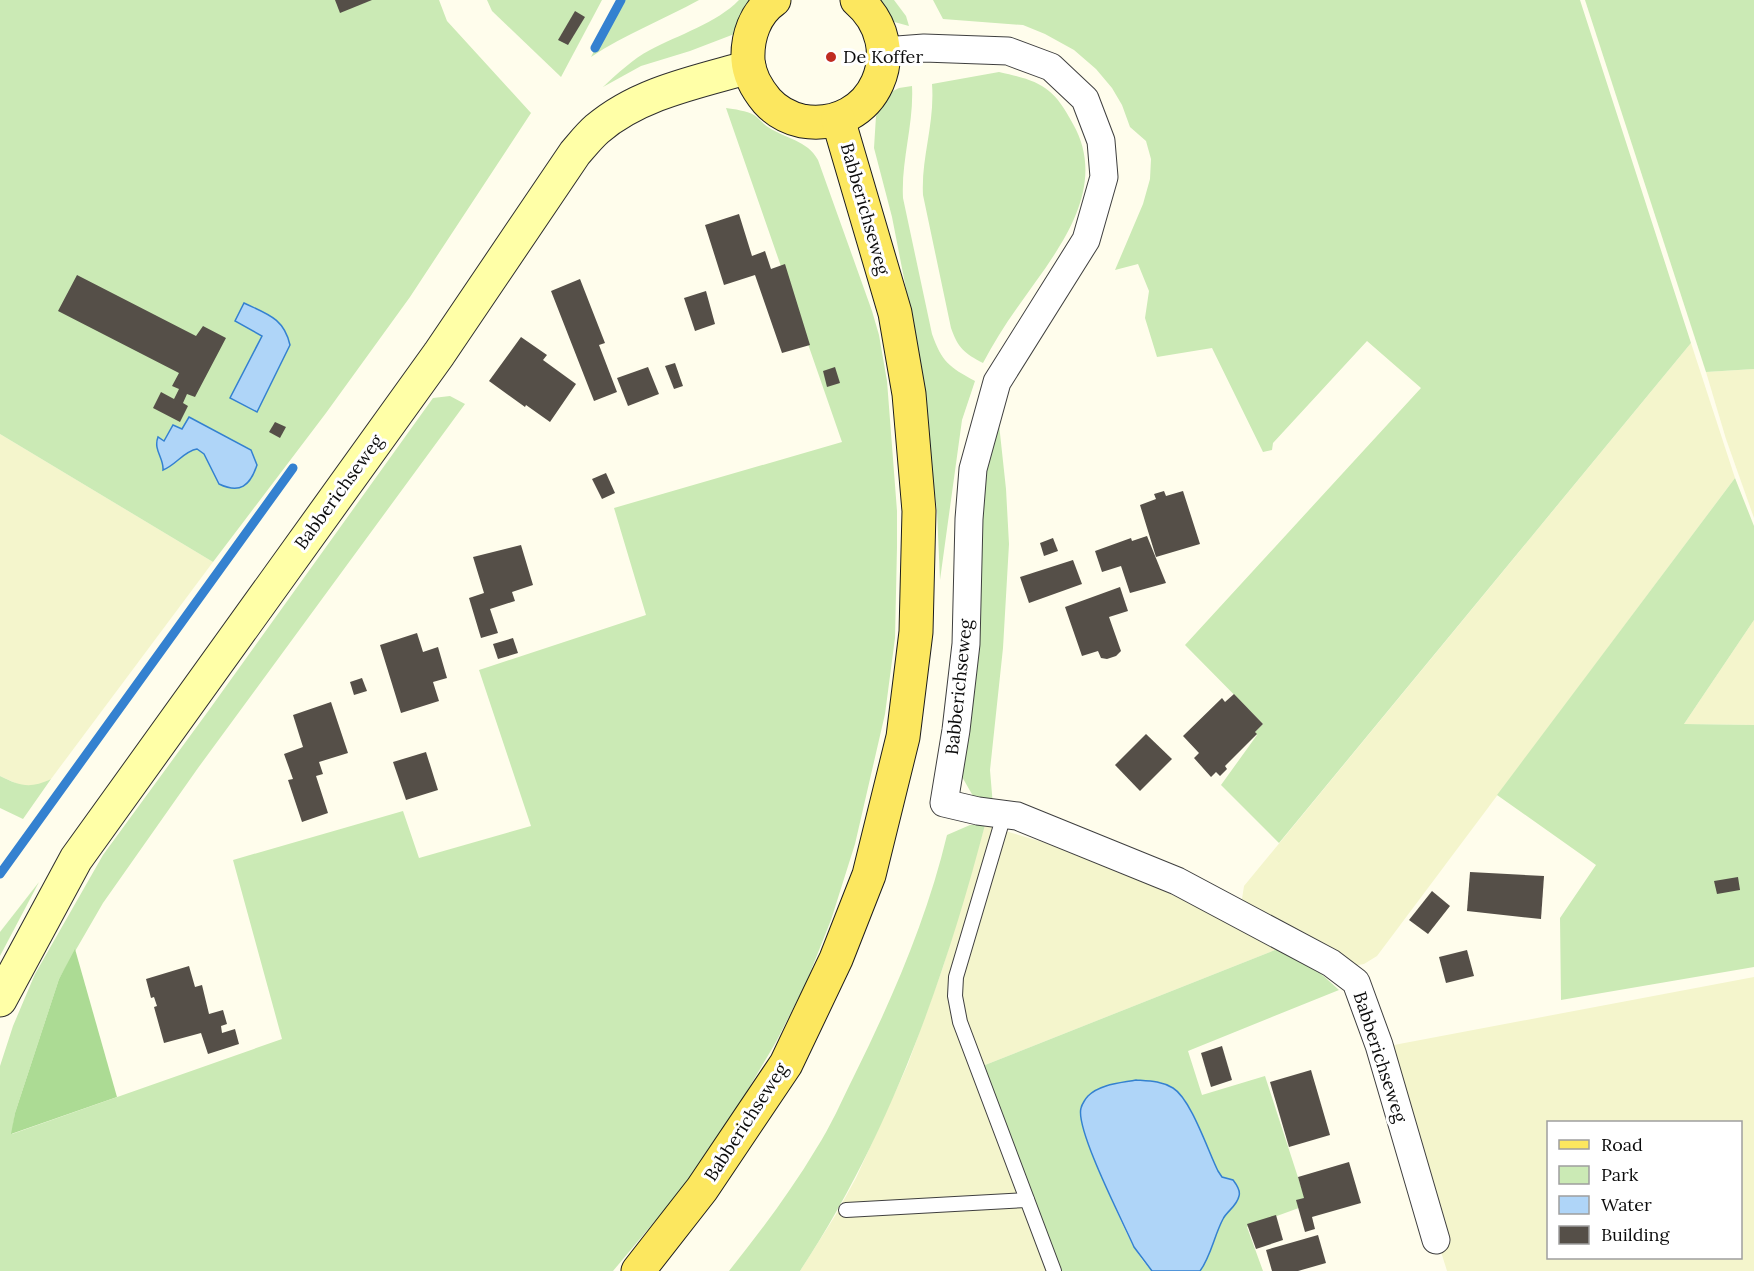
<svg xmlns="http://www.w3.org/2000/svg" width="1754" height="1271" font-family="Lora,serif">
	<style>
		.farmland { fill: #f4f5cc; fill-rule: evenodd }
		.green { fill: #cbeab5 }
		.forest { fill: #acdb94 }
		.water { fill: #afd5f8; stroke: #3481d0; stroke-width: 1.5 }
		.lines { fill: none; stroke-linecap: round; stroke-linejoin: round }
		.stream { stroke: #3481d0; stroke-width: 9 }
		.building { fill: #554f48 }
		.lane-casing { stroke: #3f3f3f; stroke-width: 16 }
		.street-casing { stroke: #3f3f3f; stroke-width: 29 }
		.secondary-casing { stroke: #2e2e2e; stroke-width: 35 }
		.primary-casing { stroke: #1d1d1d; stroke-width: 35 }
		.lane { stroke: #fff; stroke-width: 14 }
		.street { stroke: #fff; stroke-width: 27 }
		.secondary { stroke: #ffffa7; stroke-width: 33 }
		.primary { stroke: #fce75f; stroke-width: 33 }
		.poi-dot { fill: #c02b21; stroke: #fff; stroke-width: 2 }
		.labels { text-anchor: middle; stroke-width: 6; stroke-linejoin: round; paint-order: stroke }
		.poi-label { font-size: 18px; fill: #0c0c0c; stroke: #fff; text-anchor: start }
		.street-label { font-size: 18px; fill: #0c0c0c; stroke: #fff }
	</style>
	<rect width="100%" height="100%" fill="#fffdec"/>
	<g class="farmland">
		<path d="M1691 343 1735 478 1377 956 1364 964 1353 966 1250 907 1242 899 1244 886Z"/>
		<path d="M1754 369V518L1726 439 1706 372Z"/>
		<path d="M0 434 213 562 51 779 37 786H22L0 776Z"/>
		<path d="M1754 620V725L1684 724Z"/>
		<path d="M985 825 1046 843 1148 883 1280 948 980 1067 1058 1271H800L835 1216 856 1178 908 1064 943 967Z"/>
		<path d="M1754 977V1271H1447L1378 1048ZM1548 1122H1740V1258H1548Z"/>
	</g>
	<g class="green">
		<path d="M0 0H439L447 21 531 113 410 297 326 413 213 562 0 434Z"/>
		<path d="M487 0H602L561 77 492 11Z"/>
		<path d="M620 0H699C663 20 625 34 591 57Z"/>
		<path d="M739 0H759L737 33 690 51 641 66 603 87C618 73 633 59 650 50 678 35 717 23 739 0Z"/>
		<path d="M872 0H894L906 16 909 26 887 20Z"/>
		<path d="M933 0H1580L1691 343 1279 843 1221 785 1257 735 1255 732 1263 724 1185 645 1421 388 1367 341 1273 443 1272 450 1263 452 1212 348 1157 357 1145 318 1149 291 1138 264 1115 270 1143 204 1150 179 1151 159 1146 141 1130 127 1122 105 1112 88 1096 69 1074 50 1045 34 1023 25 943 19Z"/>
		<path d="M1585 0H1754V369L1706 372Z"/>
		<path d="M999 72C1040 81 1053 86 1073 124 1111 191 1053 256 1017 308 1004 326 993 344 983 363 964 353 958 348 951 328L923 195C921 157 935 124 932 84Z"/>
		<path d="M912 86C914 124 901 160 903 198L932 334C942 362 949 367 975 381L962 420 940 580 937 511 917 345 892 217 874 148 876 116 891 92 899 88Z"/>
		<path d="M726 108C734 109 747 111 754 115 759 118 763 124 768 127 786 139 807 140 818 160L872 311 879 335 887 381 897 511V547L895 638 885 714 855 844 831 920 806 983 776 1042 743 1098 680 1191 613 1271H0V1066L13 1026 35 974 103 855 209 710 433 398 450 396 465 404 198 768 103 903 59 979 15 1113 12 1134 282 1039 233 860 403 811 419 858 531 826 479 670 646 615 614 508 842 442Z"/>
		<path d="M998 415 1006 489 1009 544 1003 648 990 770 993 806 973 796 961 775 985 459Z"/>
		<path d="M1735 478 1754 526V620L1684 724 1754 725V967L1561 1000 1560 918 1596 865 1497 795Z"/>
		<path d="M0 776C20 786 30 789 51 779L23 819 0 808Z"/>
		<path d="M970 825H985C944 981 889 1136 800 1271H729C760 1232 791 1191 816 1149 831 1126 842 1100 854 1076 892 999 927 919 947 835Z"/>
		<path d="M39 882 0 956V932Z"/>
		<path d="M1280 948 1308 962 1339 990 1188 1051 1202 1095 1265 1076 1307 1205 1247 1227 1263 1271H1200C1212 1255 1213 1233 1224 1216 1230 1207 1239 1203 1240 1192 1232 1185 1222 1179 1217 1170 1205 1148 1194 1102 1174 1089 1159 1078 1139 1080 1121 1083 1106 1086 1085 1090 1081 1108 1077 1125 1124 1230 1135 1249 1140 1257 1145 1264 1152 1271H1058L980 1067Z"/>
	</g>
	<path class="forest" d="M75 949 117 1097 11 1134 15 1113 59 979Z"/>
	<g class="water">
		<path d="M244 303C267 314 284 318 290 345L257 412 230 398 262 336 235 321Z"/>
		<path d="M189 417 251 450 257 465C250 486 240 494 219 484L204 454 197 449C184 451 176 465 163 470 164 458 153 450 158 437L164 441 173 425 182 429Z"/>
		<path d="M1136 1080C1150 1081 1161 1081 1173 1088 1191 1099 1208 1151 1218 1171L1222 1177 1233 1180C1236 1184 1241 1190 1239 1196 1237 1206 1227 1211 1223 1219 1214 1236 1211 1256 1200 1271H1152L1134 1247C1123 1222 1075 1129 1081 1108 1082 1104 1086 1098 1088 1096 1100 1084 1121 1083 1136 1080Z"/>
	</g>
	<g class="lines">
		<g class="stream">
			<path d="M595 48 621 0"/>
			<path d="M0 874 293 468"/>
		</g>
	</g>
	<g class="building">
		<path d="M335 0H372L340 13Z"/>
		<path d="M575 11 585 17 568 45 558 40Z"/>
		<path d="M739 214 752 256 765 251 771 269 785 264 810 345 782 353 755 275 724 285 705 225Z"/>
		<path d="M77 275 196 336 203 326 226 338 195 397 187 394 183 403 188 406 180 422 153 408 161 392 174 399 179 389 172 386 179 373 58 311Z"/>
		<path d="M580 279 605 343 599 345 617 392 594 401 551 291Z"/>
		<path d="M706 291 715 324 695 331 684 298Z"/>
		<path d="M521 337 547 355 543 360 576 384 550 422 526 405 525 407 489 381Z"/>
		<path d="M675 363 683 386 674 389 665 366Z"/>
		<path d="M648 367 659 394 628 406 617 378Z"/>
		<path d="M835 367 840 383 827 387 823 371Z"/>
		<path d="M275 422 286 427 280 438 269 432Z"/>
		<path d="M606 473 615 493 602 499 592 479Z"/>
		<path d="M1164 491 1166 496 1183 491 1200 544 1156 557 1140 505 1156 499 1154 494Z"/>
		<path d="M1147 536 1166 583 1130 593 1121 566 1102 572 1095 551 1131 538 1132 541Z"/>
		<path d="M1053 538 1058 551 1044 556 1040 543Z"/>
		<path d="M521 545 533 585 512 592 515 601 490 609 498 633 481 638 469 598 484 593 473 557Z"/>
		<path d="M1073 560 1082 584 1029 603 1020 577Z"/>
		<path d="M1120 587 1128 611 1109 617 1121 651 1116 656 1107 659 1101 658 1098 651 1082 656 1065 607Z"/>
		<path d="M417 633 423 652 438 647 447 678 433 682 439 701 401 713 380 645Z"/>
		<path d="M513 638 518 653 498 659 493 644Z"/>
		<path d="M362 678 367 691 354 695 350 682Z"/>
		<path d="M1234 694 1263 724 1255 732 1257 734 1225 766 1227 769 1220 776 1216 772 1211 777 1194 758 1199 753 1183 736 1222 698 1225 702Z"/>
		<path d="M331 702 348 753 319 762 323 774 316 776 328 813 302 822 288 780 293 779 284 754 303 747 293 715Z"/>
		<path d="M1146 734 1172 759 1140 791 1115 765Z"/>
		<path d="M426 752 438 790 406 800 393 762Z"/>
		<path d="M1470 872 1544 876 1541 919 1467 911Z"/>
		<path d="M1738 877 1740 890 1717 894 1714 881Z"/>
		<path d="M1432 891 1450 906 1428 934 1409 920Z"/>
		<path d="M1467 950 1474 976 1446 983 1439 957Z"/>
		<path d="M189 966 195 987 202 985 209 1014 223 1010 227 1024 221 1026 222 1033 235 1029 239 1044 208 1054 201 1033 164 1043 154 1007 157 1006 154 997 151 998 146 979Z"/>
		<path d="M1222 1046 1232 1080 1211 1087 1201 1053Z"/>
		<path d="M1311 1070 1330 1135 1289 1147 1270 1082Z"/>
		<path d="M1349 1162 1361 1203 1312 1217 1315 1229 1305 1232 1296 1200 1304 1198 1298 1177Z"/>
		<path d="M1276 1215 1283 1240 1256 1249 1247 1224Z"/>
		<path d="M1318 1235 1326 1263 1298 1271H1272L1266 1250Z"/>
	</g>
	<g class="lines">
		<g class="lane-casing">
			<g id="lane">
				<path d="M1004 815 956 977 955 996 960 1022 1054 1271"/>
				<path d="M846 1210 1027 1200"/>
			</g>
		</g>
		<g class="street-casing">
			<path id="street" d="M884 51 924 48 1008 51 1051 67 1085 99 1101 141 1104 177 1086 240 997 382 973 469 969 519 966 644 956 730 944 803 978 811 1017 816 1177 881 1331 963 1356 982 1379 1045 1436 1240"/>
		</g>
		<g class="secondary-casing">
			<path id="secondary" d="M0 1000 76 859 439 354 575 153C582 145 589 136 597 129 639 93 697 82 749 67"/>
		</g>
		<g class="primary-casing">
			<g id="primary">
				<path d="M774 0C755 13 747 37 748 60 749 76 757 89 767 101 776 111 789 118 802 121 875 133 912 47 857 0"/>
				<path d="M638 1271 702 1189 786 1064 836 959 869 875 903 737 916 632 919 511 909 394 895 313 838 119"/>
			</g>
		</g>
		<use href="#lane" class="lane"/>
		<use href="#street" class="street"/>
		<use href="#secondary" class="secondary"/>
		<use href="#primary" class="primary"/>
	</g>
	<circle class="poi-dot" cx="831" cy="57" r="6"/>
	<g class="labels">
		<g class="poi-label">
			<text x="843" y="63">De Koffer</text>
		</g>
		<g class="street-label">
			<text transform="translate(865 209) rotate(74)" y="6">Babberichseweg</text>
			<text transform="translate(339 492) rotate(-54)" y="6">Babberichseweg</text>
			<text transform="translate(959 687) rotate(-84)" y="6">Babberichseweg</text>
			<text transform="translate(1380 1057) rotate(72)" y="6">Babberichseweg</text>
			<text transform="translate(746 1122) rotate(-57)" y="6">Babberichseweg</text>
		</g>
	</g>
	<rect x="1547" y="1121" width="195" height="138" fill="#ffffff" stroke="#9e9e9e" stroke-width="1.5"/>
	<rect x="1559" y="1140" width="30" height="9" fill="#fce75f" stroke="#9e9e9e" stroke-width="1.5"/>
	<text x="1601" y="1151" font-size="18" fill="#0c0c0c">Road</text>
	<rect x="1559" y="1166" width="30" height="18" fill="#cbeab5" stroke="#9e9e9e" stroke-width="1.5"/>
	<text x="1601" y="1181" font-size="18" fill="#0c0c0c">Park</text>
	<rect x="1559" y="1196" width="30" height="18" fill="#afd5f8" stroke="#9e9e9e" stroke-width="1.5"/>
	<text x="1601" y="1211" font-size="18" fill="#0c0c0c">Water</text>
	<rect x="1559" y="1226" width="30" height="18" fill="#554f48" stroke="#9e9e9e" stroke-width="1.5"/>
	<text x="1601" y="1241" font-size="18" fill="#0c0c0c">Building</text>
</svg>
